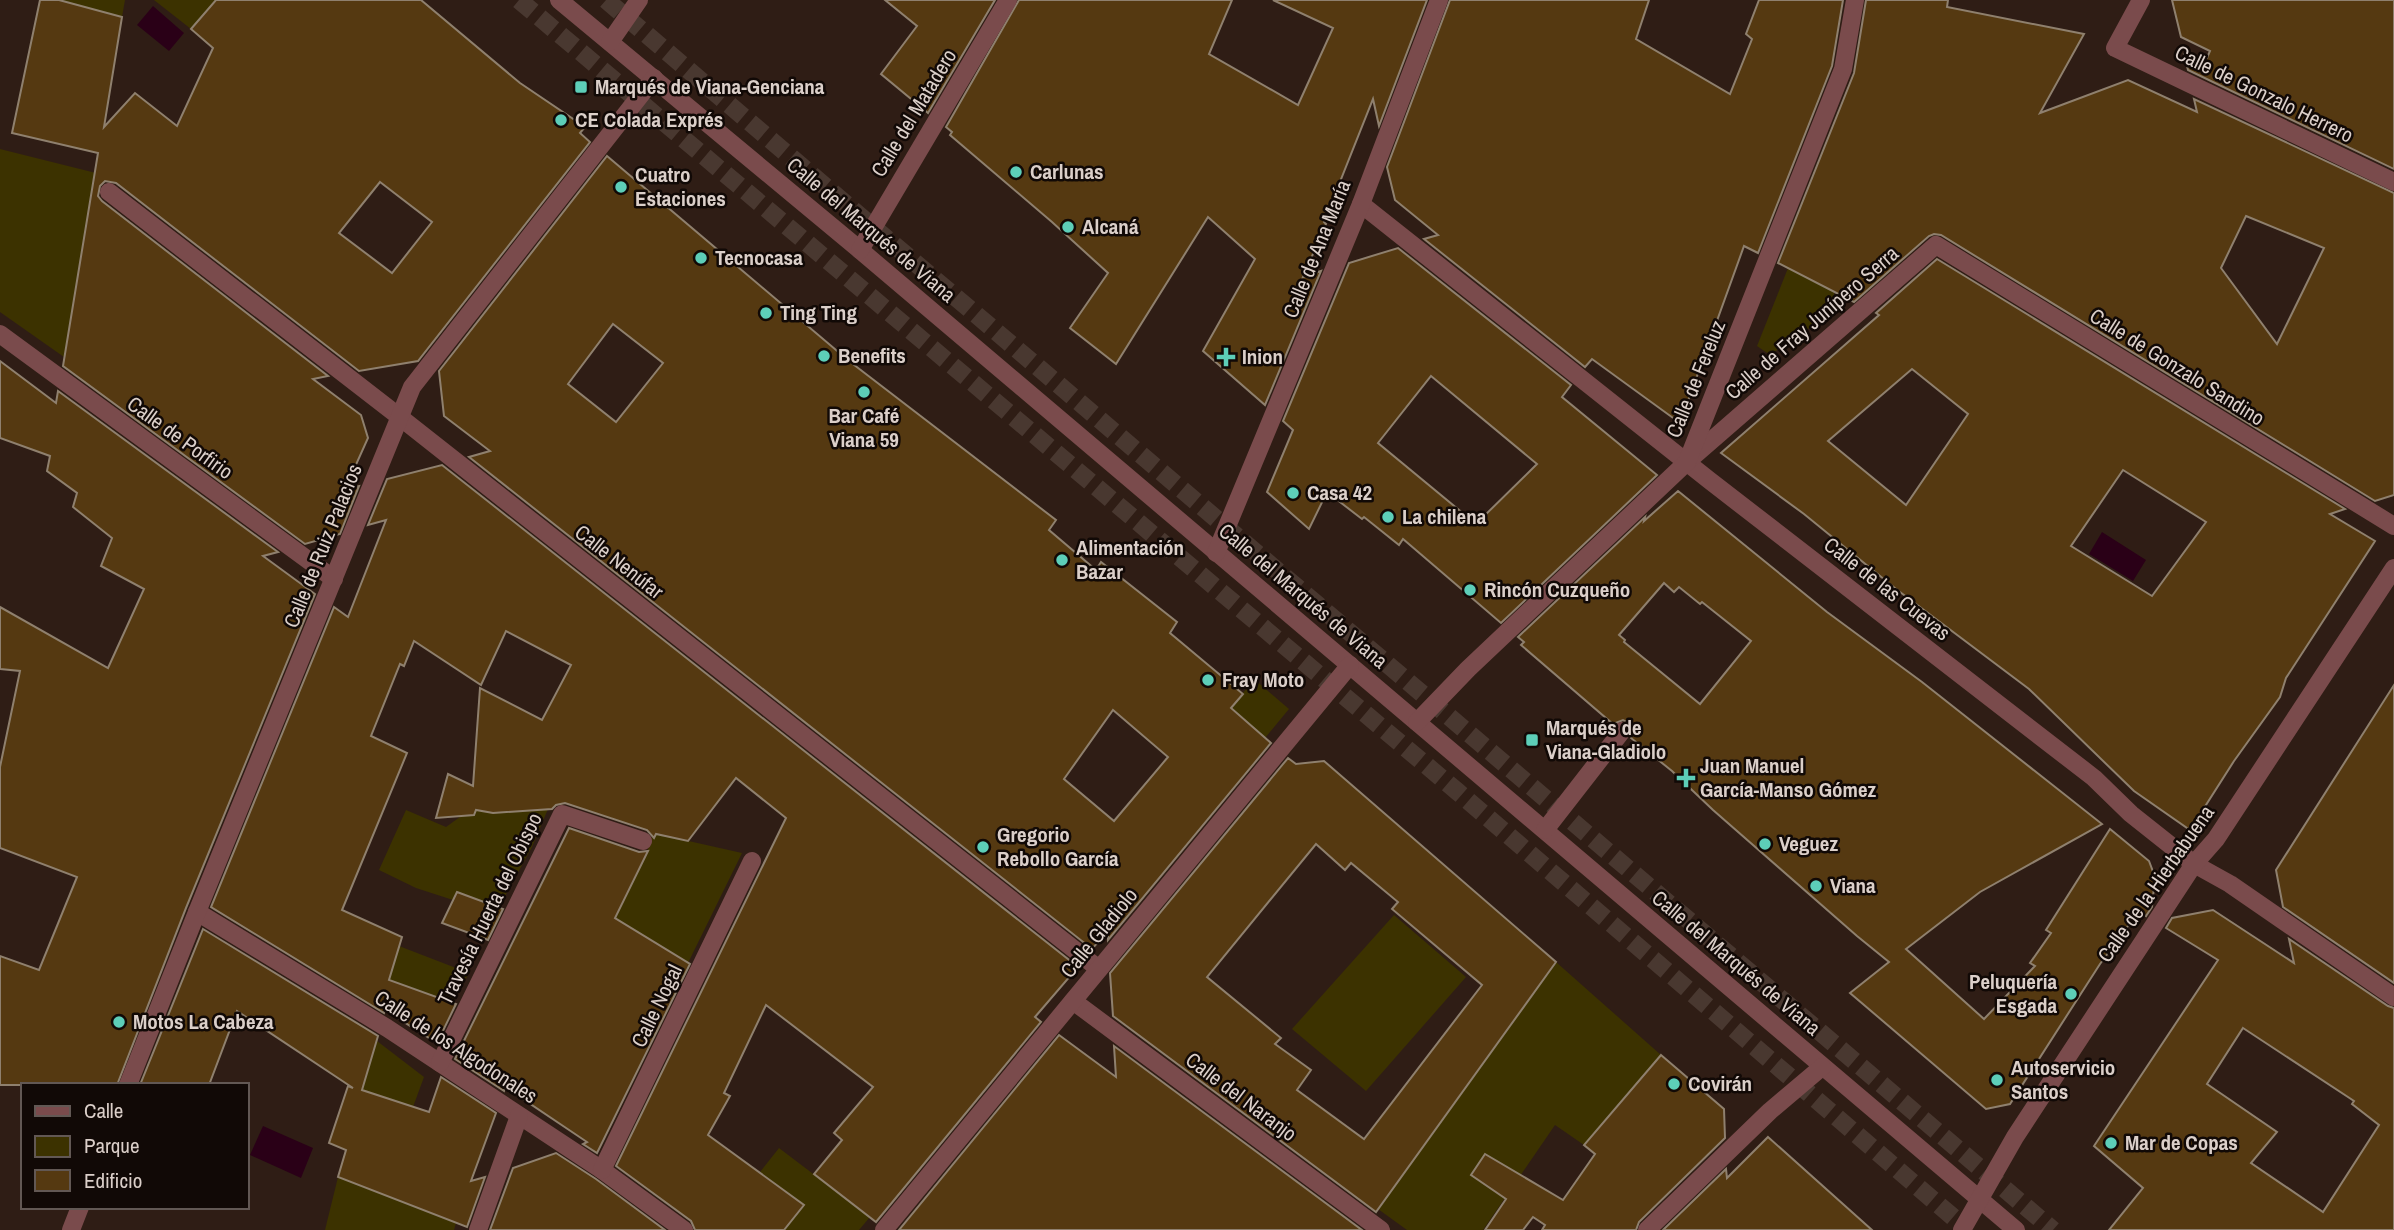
<svg xmlns="http://www.w3.org/2000/svg" width="2394" height="1230" font-family="'Archivo Narrow',sans-serif">
	<style>
		.green { fill: #3c3200 }
		.water { fill: #2a0017 }
		.building { fill: #553911; stroke: #8f806e; stroke-width: 2; fill-rule: evenodd }
		.lines { fill: none; stroke-linecap: round; stroke-linejoin: round }
		.major-tunnel { stroke: #493830; stroke-width: 18; stroke-dasharray: 18 9; stroke-linecap: butt }
		.minor { stroke: #7a4b4c; stroke-width: 18 }
		.poi-dot { fill: #5dceb8; stroke: #110906; stroke-width: 2.5 }
		.labels { text-anchor: middle; stroke-width: 5; stroke-linejoin: round; paint-order: stroke }
		.poi-label { font-size: 21px; font-weight: bold; fill: #dbcfc9; stroke: #110906; text-anchor: start }
		.street-label { font-size: 21px; fill: #dbcfc9; stroke: #110906 }
	</style>
	<rect width="100%" height="100%" fill="#2f1d15"/>
	<g class="green">
		<path d="M59 0H125L122 17Z"/>
		<path d="M154 0H216L191 29Z"/>
		<path d="M0 149 96 173 64 357 0 312Z"/>
		<path d="M1788 268 1834 291V311L1770 355 1757 346Z"/>
		<path d="M1254 679 1289 709 1265 738 1231 708Z"/>
		<path d="M471 809 491 813 548 809 532 847 499 907 457 892 453 900 416 888 379 870 406 810 446 827Z"/>
		<path d="M653 833 742 853 688 963 614 919 647 852Z"/>
		<path d="M1394 915 1466 977 1366 1091 1292 1029Z"/>
		<path d="M399 946 469 973 453 1003 389 981Z"/>
		<path d="M1556 962 1661 1055 1584 1145 1555 1125 1483 1230H1407L1378 1209Z"/>
		<path d="M377 1041 424 1077 413 1107 362 1091Z"/>
		<path d="M779 1148 870 1217 859 1230H784L795 1216 752 1182Z"/>
		<path d="M338 1177 456 1223 454 1230H325Z"/>
	</g>
	<g class="water">
		<path d="M153 6 184 33 169 51 137 25Z"/>
		<path d="M2102 532 2146 560 2133 581 2089 554Z"/>
		<path d="M263 1126 313 1148 301 1178 250 1155Z"/>
	</g>
	<g class="building">
		<path d="M40 0H59L122 17 104 127 135 93 177 126 213 48 191 29 216 0H421L520 83 585 127 580 133 590 142 418 361 359 371 116 183 105 181 100 186 98 196 102 201 328 376 313 379 361 415 368 438 345 489 359 486 340 534 305 544 63 366 98 153 12 133ZM380 182 432 222 392 273 339 233Z"/>
		<path d="M885 0H995L928 113 881 74 917 26Z"/>
		<path d="M1019 0H1232L1209 54 1298 105 1333 28 1273 0H1427L1379 126 1373 99 1324 222 1326 224 1303 277 1321 271 1265 405 1203 351 1255 259 1208 217 1116 364 1070 328 1108 273 1052 222 950 135 952 132 946 127Z"/>
		<path d="M1450 0H1649L1636 39 1730 94 1752 39 1746 34 1759 0H1843L1832 66 1758 253 1744 246 1680 423 1592 359 1585 367 1424 239 1438 235 1395 200 1387 167Z"/>
		<path d="M1866 0H1948L1947 7 2084 34 2040 113 2128 80 2197 112 2194 99 2394 193V495L2375 501 1941 235 1934 234 1929 236 1854 302 1778 263 1854 73ZM2246 216 2324 248 2277 344 2221 268Z"/>
		<path d="M2172 0H2394V169L2188 70 2184 54 2207 58 2210 51 2181 37Z"/>
		<path d="M607 156 849 361 1056 520 1049 530 1096 570 1101 562 1177 622 1170 633 1243 694 1231 708 1271 743 1108 940V931L1092 949 469 457 490 451 444 416 439 371ZM613 324 663 363 616 422 568 384ZM1113 710 1168 757 1114 821 1064 779Z"/>
		<path d="M1398 248 1571 385 1562 397 1657 475 1501 623 1403 539 1399 545 1364 517 1362 519 1327 492 1309 529 1267 492 1293 430 1283 421 1349 263ZM1431 376 1537 464 1476 524 1378 443Z"/>
		<path d="M1937 259 2345 509 2330 514 2375 541 2286 678 2280 697 2234 761 2190 830 2134 791 2029 689 1896 589 1804 514 1721 453 1879 315 1876 313ZM1912 369 1968 414 1906 505 1828 441ZM2123 470 2206 522 2152 596 2071 546Z"/>
		<path d="M0 361 56 403 58 391 278 552 263 556 315 594 186 908 117 1085H0V956L39 970 77 877 0 848V767L20 671 0 669V607L108 668 144 589 101 566 112 538 73 507 77 493 47 471 50 456 0 438Z"/>
		<path d="M442 465 1078 967 1035 1017 1041 1022 876 1222 814 1174 842 1140 834 1133 873 1087 766 1005 724 1093 730 1096 708 1135 804 1205 784 1230H695L691 1221 616 1166 786 818 736 778 688 841 656 834 654 838 647 830 565 803 556 805 552 809 493 813 476 810 474 815 436 818 448 774 473 786 480 688 542 720 571 665 506 631 481 685 414 641 404 666 400 664 371 736 407 753 342 910 402 937 389 980 456 1004 437 1043 385 1010 384 1013 211 907 334 607 348 617 386 520 368 525 387 479Z"/>
		<path d="M1678 491 1827 612 1922 682 2102 824 1980 892 1906 949 1984 1019 2035 966 2030 963 2051 933 2046 930 2110 829 2149 861 2155 877 2152 907 2146 916 2139 911 2100 964 2010 1104 1986 1109 1850 993 1889 962 1857 936 1713 810 1672 771 1631 738 1633 732 1629 723 1623 720 1613 724 1521 645 1524 642 1518 637 1645 517 1644 521ZM1664 583 1674 592 1679 587 1700 604 1702 602 1751 641 1700 704 1624 642 1625 640 1619 635Z"/>
		<path d="M2394 685V983L2283 907 2276 870Z"/>
		<path d="M1288 758 1296 764 1324 761 1556 962 1376 1212 1113 1016 1110 973ZM1316 844 1345 870 1351 863 1398 902 1392 909 1482 985 1364 1139 1297 1090 1311 1070 1275 1044 1281 1038 1207 977Z"/>
		<path d="M569 828 639 852 648 851 615 918 690 964 597 1153 583 1144 587 1142 505 1087 504 1091 455 1059Z"/>
		<path d="M457 892 503 909 488 940 442 923Z"/>
		<path d="M2213 910 2294 963 2289 939 2388 1006 2394 1008V1230H2109L2143 1188 2094 1146 2218 960 2166 928 2172 918ZM2243 1028 2354 1101 2352 1104 2379 1125 2323 1212 2251 1163 2277 1132 2207 1084Z"/>
		<path d="M203 929 378 1036 362 1090 429 1112 441 1077 496 1113 471 1181 485 1177 467 1227 338 1177 346 1150 329 1143 348 1086 353 1088 237 1011 209 1085H140Z"/>
		<path d="M1059 1035 1116 1077 1114 1046 1362 1230H899Z"/>
		<path d="M1661 1055 1724 1109 1725 1138 1639 1222 1636 1230H1542L1545 1225 1533 1217 1523 1230H1485L1506 1199 1471 1175 1485 1154 1563 1200 1595 1154 1584 1145Z"/>
		<path d="M1768 1137 1872 1230H1663L1726 1169 1727 1178Z"/>
		<path d="M556 1153 596 1179 665 1230H490L513 1168Z"/>
	</g>
	<g class="lines">
		<g class="major-tunnel">
			<path d="M519 0 1458 792 1968 1230"/>
			<path d="M606 0 2053 1230"/>
		</g>
		<g class="minor">
			<path d="M559 0 860 250 2016 1230"/>
			<path d="M2141 0 2115 48 2394 182"/>
			<path d="M610 42 639 0"/>
			<path d="M109 192 401 418 1099 969"/>
			<path d="M1361 204 1709 480 2094 778 2131 814 2194 864 2230 884 2394 997"/>
			<path d="M860 250 1008 0"/>
			<path d="M0 334 334 579"/>
			<path d="M1689 460 1936 245 2394 526"/>
			<path d="M1216 553 1361 204 1439 0"/>
			<path d="M1417 722 1468 669 1687 462 1843 69 1855 0"/>
			<path d="M1545 830 1622 731"/>
			<path d="M197 912 387 1028 602 1170 684 1230"/>
			<path d="M1073 1001 1381 1230"/>
			<path d="M440 1063 562 814 643 841"/>
			<path d="M128 1085 197 912 412 387 654 78"/>
			<path d="M602 1170 752 861"/>
			<path d="M71 1230 80 1207"/>
			<path d="M478 1230 519 1116"/>
			<path d="M884 1230 1350 665"/>
			<path d="M1647 1230 1770 1111 1822 1067"/>
			<path d="M1962 1230 2015 1137 2194 864 2216 839 2394 568"/>
		</g>
	</g>
	<g class="poi-dot">
		<rect x="574" y="80" width="14" height="14" rx="3.5"/>
		<circle cx="561" cy="120" r="7"/>
		<circle cx="1016" cy="172" r="7"/>
		<circle cx="621" cy="187" r="7"/>
		<circle cx="1068" cy="227" r="7"/>
		<circle cx="701" cy="258" r="7"/>
		<circle cx="766" cy="313" r="7"/>
		<circle cx="824" cy="356" r="7"/>
		<path d="M1222.5 346.5h7v7h7v7h-7v7h-7v-7h-7v-7h7z"/>
		<circle cx="864" cy="392" r="7"/>
		<circle cx="1293" cy="493" r="7"/>
		<circle cx="1388" cy="517" r="7"/>
		<circle cx="1062" cy="560" r="7"/>
		<circle cx="1470" cy="590" r="7"/>
		<circle cx="1208" cy="680" r="7"/>
		<rect x="1525" y="733" width="14" height="14" rx="3.5"/>
		<path d="M1682.5 767.5h7v7h7v7h-7v7h-7v-7h-7v-7h7z"/>
		<circle cx="1765" cy="844" r="7"/>
		<circle cx="983" cy="847" r="7"/>
		<circle cx="1816" cy="886" r="7"/>
		<circle cx="2071" cy="994" r="7"/>
		<circle cx="119" cy="1022" r="7"/>
		<circle cx="1997" cy="1080" r="7"/>
		<circle cx="1674" cy="1084" r="7"/>
		<circle cx="2111" cy="1143" r="7"/>
	</g>
	<g class="labels">
		<g class="poi-label">
			<text x="595" y="94">Marqués de Viana-Genciana</text>
			<text x="575" y="127">CE Colada Exprés</text>
			<text x="1030" y="179">Carlunas</text>
			<text x="635" y="182">Cuatro<tspan x="635" dy="24">Estaciones</tspan></text>
			<text x="1082" y="234">Alcaná</text>
			<text x="715" y="265">Tecnocasa</text>
			<text x="780" y="320">Ting Ting</text>
			<text x="838" y="363">Benefits</text>
			<text x="1242" y="364">Inion</text>
			<text x="864" y="423" text-anchor="middle">Bar Café<tspan x="864" dy="24">Viana 59</tspan></text>
			<text x="1307" y="500">Casa 42</text>
			<text x="1402" y="524">La chilena</text>
			<text x="1076" y="555">Alimentación<tspan x="1076" dy="24">Bazar</tspan></text>
			<text x="1484" y="597">Rincón Cuzqueño</text>
			<text x="1222" y="687">Fray Moto</text>
			<text x="1546" y="735">Marqués de<tspan x="1546" dy="24">Viana-Gladiolo</tspan></text>
			<text x="1700" y="773">Juan Manuel<tspan x="1700" dy="24">García-Manso Gómez</tspan></text>
			<text x="997" y="842">Gregorio<tspan x="997" dy="24">Rebollo García</tspan></text>
			<text x="1779" y="851">Veguez</text>
			<text x="1830" y="893">Viana</text>
			<text x="2057" y="989" text-anchor="end">Peluquería<tspan x="2057" dy="24">Esgada</tspan></text>
			<text x="133" y="1029">Motos La Cabeza</text>
			<text x="2011" y="1075">Autoservicio<tspan x="2011" dy="24">Santos</tspan></text>
			<text x="1688" y="1091">Covirán</text>
			<text x="2125" y="1150">Mar de Copas</text>
		</g>
		<g class="street-label">
			<text transform="translate(2264 94) rotate(26)" y="7">Calle de Gonzalo Herrero</text>
			<text transform="translate(914 113) rotate(-59)" y="7">Calle del Matadero</text>
			<text transform="translate(871 230) rotate(40)" y="7">Calle del Marqués de Viana</text>
			<text transform="translate(1317 249) rotate(-68)" y="7">Calle de Ana María</text>
			<text transform="translate(1812 323) rotate(-41)" y="7">Calle de Fray Junípero Serra</text>
			<text transform="translate(2177 367) rotate(32)" y="7">Calle de Gonzalo Sandino</text>
			<text transform="translate(1696 379) rotate(-68)" y="7">Calle de Fereluz</text>
			<text transform="translate(180 438) rotate(36)" y="7">Calle de Porfirio</text>
			<text transform="translate(323 546) rotate(-68)" y="7">Calle de Ruiz Palacios</text>
			<text transform="translate(619 562) rotate(38)" y="7">Calle Nenúfar</text>
			<text transform="translate(1887 589) rotate(38)" y="7">Calle de las Cuevas</text>
			<text transform="translate(1303 596) rotate(40)" y="7">Calle del Marqués de Viana</text>
			<text transform="translate(2156 884) rotate(-55)" y="7">Calle de la Hierbabuena</text>
			<text transform="translate(490 909) rotate(-64)" y="7">Travesía Huerta del Obispo</text>
			<text transform="translate(1099 933) rotate(-51)" y="7">Calle Gladiolo</text>
			<text transform="translate(1736 963) rotate(40)" y="7">Calle del Marqués de Viana</text>
			<text transform="translate(657 1006) rotate(-64)" y="7">Calle Nogal</text>
			<text transform="translate(456 1047) rotate(33)" y="7">Calle de los Algodonales</text>
			<text transform="translate(1241 1097) rotate(37)" y="7">Calle del Naranjo</text>
		</g>
	</g>
	<rect x="21" y="1083" width="228" height="126" fill="#110906" stroke="#625854" stroke-width="2"/>
	<rect x="35" y="1106" width="35" height="10" fill="#7a4b4c" stroke="#625854" stroke-width="2"/>
	<text x="84" y="1118" font-size="21" fill="#dbcfc9">Calle</text>
	<rect x="35" y="1136" width="35" height="21" fill="#3c3200" stroke="#625854" stroke-width="2"/>
	<text x="84" y="1153" font-size="21" fill="#dbcfc9">Parque</text>
	<rect x="35" y="1170" width="35" height="21" fill="#553911" stroke="#625854" stroke-width="2"/>
	<text x="84" y="1188" font-size="21" fill="#dbcfc9">Edificio</text>
</svg>
